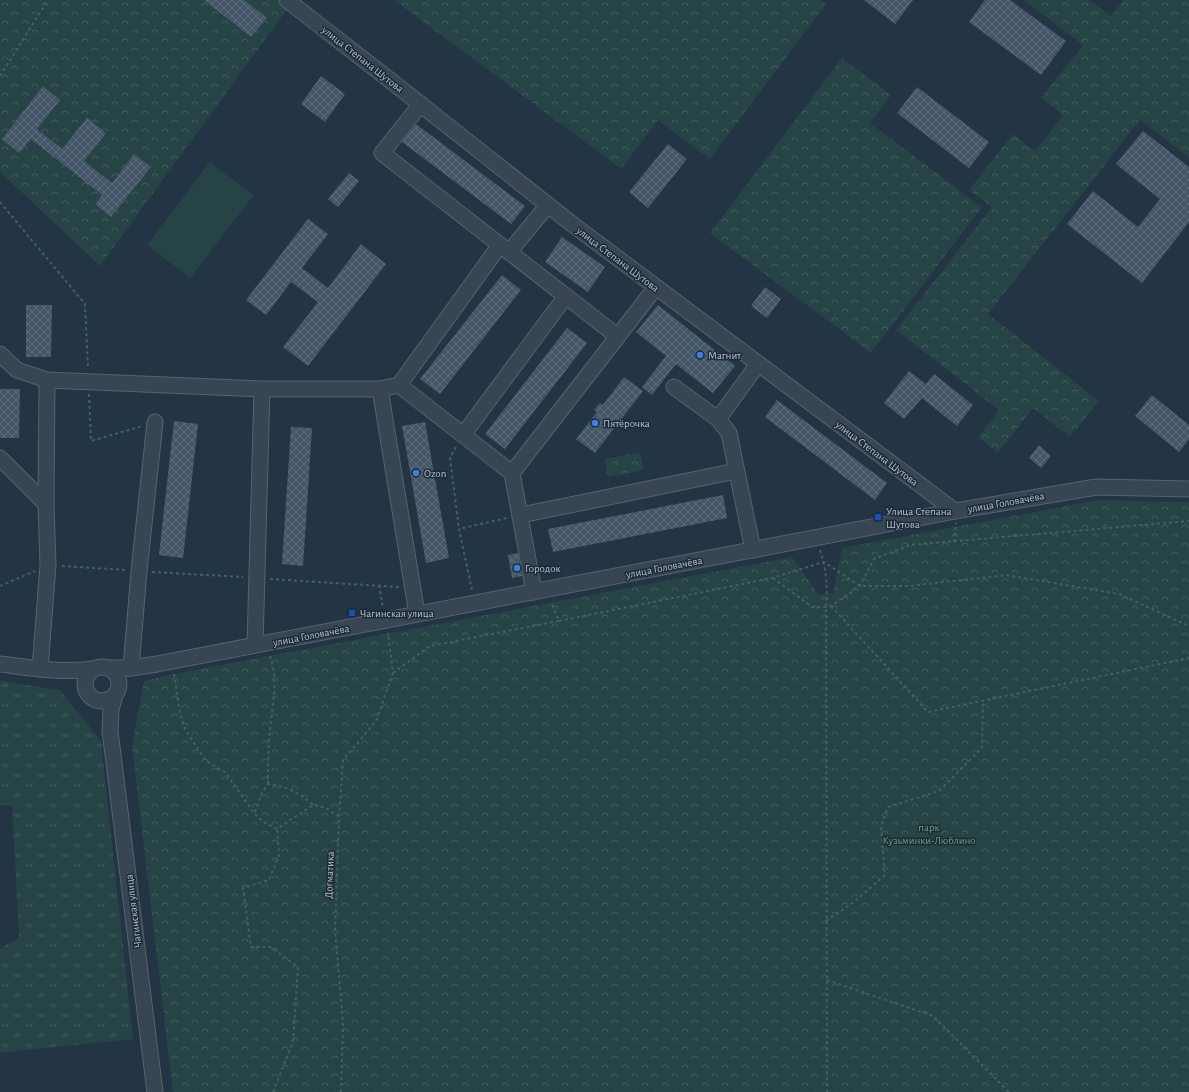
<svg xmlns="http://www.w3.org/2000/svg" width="1189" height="1092" font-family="'Alegreya Sans',sans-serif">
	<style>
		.grass { fill: url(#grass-tufts) }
		.forest { fill: url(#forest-crowns) }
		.pitch { fill: #264345 }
		.building { fill: url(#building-cross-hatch) }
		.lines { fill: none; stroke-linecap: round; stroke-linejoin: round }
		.minor-casing { stroke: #566370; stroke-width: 17 }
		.path { stroke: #446061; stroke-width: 2; stroke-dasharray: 3 3; stroke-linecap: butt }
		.minor { stroke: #384553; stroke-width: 15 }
		.shop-dot { fill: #3f7fe0; stroke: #1d2a38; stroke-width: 1.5 }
		.transit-dot { fill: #1a4fb4; stroke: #1d2a38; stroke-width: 1.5 }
		.labels { text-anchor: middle; stroke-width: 3; stroke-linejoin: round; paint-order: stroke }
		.street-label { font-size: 11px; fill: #b5c0cd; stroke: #1d2a38 }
		.poi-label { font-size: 11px; fill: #b5c0cd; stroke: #1d2a38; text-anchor: start }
		.park-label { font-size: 11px; fill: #6aa072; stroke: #1d2a38 }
	</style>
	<defs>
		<pattern id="grass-tufts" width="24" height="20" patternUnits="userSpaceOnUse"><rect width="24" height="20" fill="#264345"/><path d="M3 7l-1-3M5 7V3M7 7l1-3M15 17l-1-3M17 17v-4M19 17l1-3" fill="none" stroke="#435c5f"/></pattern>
		<pattern id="forest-crowns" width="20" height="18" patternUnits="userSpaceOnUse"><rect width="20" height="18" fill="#264345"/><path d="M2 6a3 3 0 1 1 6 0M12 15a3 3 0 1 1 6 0" fill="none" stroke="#435c5f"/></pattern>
		<pattern id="building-cross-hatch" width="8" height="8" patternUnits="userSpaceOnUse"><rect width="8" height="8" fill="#445668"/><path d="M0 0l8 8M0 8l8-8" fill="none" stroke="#5d6c7c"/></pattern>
	</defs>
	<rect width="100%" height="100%" fill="#233444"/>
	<path class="grass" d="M0 681 60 690 101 741 133 1039 0 1053V949L19 937 12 805H0Z"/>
	<g class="forest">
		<path d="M0 0H294L100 266 0 172Z"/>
		<path d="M394 0H820L826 4 710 159 658 120 621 169Z"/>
		<path d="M1024 0H1090L1111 16 1123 0H1189V158L1140 120 988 314 1099 401 1070 437 1033 408 998 453 978 437 999 410 896 330 992 207 969 190 1013 134 1035 151 1063 115 1041 98 1083 45Z"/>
		<path d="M842 58 891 95 870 123 982 207 871 353 710 233Z"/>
		<path d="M640 452 644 470 608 477 605 459Z"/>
		<path d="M1098 500 1189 502V1092H173L132 746 144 681 174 674 792 557 819 595 833 593 842 548Z"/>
	</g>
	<path class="pitch" d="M210 162 254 195 190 278 147 245Z"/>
	<g class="building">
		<path d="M204 0H244L267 18 251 37Z"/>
		<path d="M864 0H913L895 24Z"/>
		<path d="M985 0H1010L1066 41 1041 75 969 22Z"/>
		<path d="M321 76 345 94 325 122 301 104Z"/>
		<path d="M43 86 60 100 37 129 62 149 87 118 106 133 84 161 112 183 134 154 151 167 111 217 95 204 102 195 31 139 19 153 2 139Z"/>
		<path d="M917 87 989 142 969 168 897 113Z"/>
		<path d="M416 124 525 206 511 224 402 142Z"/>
		<path d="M1143 131 1189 167V222L1142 283 1067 224 1093 191 1138 227 1160 199 1116 164Z"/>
		<path d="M668 144 687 159 648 208 629 192Z"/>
		<path d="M349 173 359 181 338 207 328 199Z"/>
		<path d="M308 219 328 234 302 268 328 288 361 244 386 264 308 366 283 347 318 302 291 282 266 315 246 300Z"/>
		<path d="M562 237 605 267 588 292 545 262Z"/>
		<path d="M502 275 521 290 440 394 420 379Z"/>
		<path d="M765 287 781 299 767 318 751 306Z"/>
		<path d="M26 305H52L51 357H26Z"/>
		<path d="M658 305 735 366 713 393 676 364 652 395 642 387 666 356 636 332Z"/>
		<path d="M567 328 587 343 505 449 485 434Z"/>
		<path d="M909 371 926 384 934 374 973 405 957 426 922 398 904 419 884 403Z"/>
		<path d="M624 377 643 391 595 453 576 439 597 412 594 410 600 403 603 405Z"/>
		<path d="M0 389H20L19 438H0Z"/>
		<path d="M1152 395 1189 425V439L1179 452 1135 416Z"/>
		<path d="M777 400 887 483 875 500 765 417Z"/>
		<path d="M174 421 198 424 183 558 159 555Z"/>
		<path d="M425 422 449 558 426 563 402 426Z"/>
		<path d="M291 427 312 428 303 566 282 564Z"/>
		<path d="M1039 445 1051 456 1041 468 1029 458Z"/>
		<path d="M723 495 727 518 553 552 548 529Z"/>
		<path d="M518 553 522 576 512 578 508 555Z"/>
	</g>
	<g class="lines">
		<g class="minor-casing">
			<g id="minor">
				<path d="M287 0 391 81 572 224 955 511"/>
				<path d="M421 104 382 153 617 336"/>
				<path d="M509 252 548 205"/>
				<path d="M0 354 17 370 47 380 262 389H380L399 385 500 245"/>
				<path d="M399 385 512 473"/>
				<path d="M674 387 718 419 729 433 753 550"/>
				<path d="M380 389 417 614"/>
				<path d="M718 419 758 364"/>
				<path d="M463 435 566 296"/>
				<path d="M0 458 46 504 48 565 40 669"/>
				<path d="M46 504 47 380"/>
				<path d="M521 515 736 471"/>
				<path d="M534 592 512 473 656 287"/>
				<path d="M255 645 262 389"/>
				<path d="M0 664C32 668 62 673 94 669"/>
				<circle cx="102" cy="684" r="17"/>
				<path d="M109 668H131L157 664 955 511 1096 487 1189 489"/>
				<path d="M131 668 139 571 155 422"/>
				<path d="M115 695 111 710 110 731 155 1092"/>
			</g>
		</g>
		<g class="path">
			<path d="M0 76 48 0"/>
			<path d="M0 202 85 304 88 368"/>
			<path d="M89 394 91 441 142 426"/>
			<path d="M456 447 450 458 459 529"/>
			<path d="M954 542 956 523"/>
			<path d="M820 550C826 568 828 588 826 607L827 1092"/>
			<path d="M62 566 126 570"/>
			<path d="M152 572 243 577"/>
			<path d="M773 578 812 607H826L831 606 860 586 874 559 910 545 1189 521"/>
			<path d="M270 579 399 587"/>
			<path d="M379 585 383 608"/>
			<path d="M0 586 35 571"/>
			<path d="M472 590 459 529 507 518"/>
			<path d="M831 606 928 712 1189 658"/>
			<path d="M559 621 772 578 824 562 860 586H909L1007 575 1119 594 1189 626"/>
			<path d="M393 673 430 646 559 621 551 602"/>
			<path d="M174 674 180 713 185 729 205 760 226 773 254 813 263 822 277 829 313 805 326 808 339 817"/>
			<path d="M268 784C268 766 268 748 270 731 272 704 279 683 270 656"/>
			<path d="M255 812 262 793 268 784C286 786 300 793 313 805"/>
			<path d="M826 921 854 902 885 875 881 827 888 807 939 791 982 748 983 701"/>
			<path d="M827 980 933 1016 1009 1092"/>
			<path d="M273 1092 293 1042 298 967 270 947H251L243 888 269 880 279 855 277 829"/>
			<path d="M341 1092 343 1024 335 930 339 817 343 760 376 721 393 673 388 633"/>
		</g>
		<use href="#minor" class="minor"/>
	</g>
	<g class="shop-dot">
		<circle cx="700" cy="355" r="4"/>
		<circle cx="595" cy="423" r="4"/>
		<circle cx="416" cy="473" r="4"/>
		<circle cx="517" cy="568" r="4"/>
	</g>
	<g class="transit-dot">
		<rect x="874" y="513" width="8" height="8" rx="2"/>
		<rect x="348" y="609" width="8" height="8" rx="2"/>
	</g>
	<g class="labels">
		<g class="street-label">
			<text transform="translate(363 59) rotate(38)" y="4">улица Степана Шутова</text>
			<text transform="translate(618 259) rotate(37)" y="4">улица Степана Шутова</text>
			<text transform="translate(877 453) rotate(37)" y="4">улица Степана Шутова</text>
			<text transform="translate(1006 502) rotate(-10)" y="4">улица Головачёва</text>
			<text transform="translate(664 567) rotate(-11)" y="4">улица Головачёва</text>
			<text transform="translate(311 635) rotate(-11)" y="4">улица Головачёва</text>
			<text transform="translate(329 875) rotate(-88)" y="4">Догматика</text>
			<text transform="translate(133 911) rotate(-97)" y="4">Чагинская улица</text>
		</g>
		<g class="poi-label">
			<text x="708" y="359">Магнит</text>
			<text x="603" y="427">Пятёрочка</text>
			<text x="424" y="477">Ozon</text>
			<text x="886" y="515">Улица Степана<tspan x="886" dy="13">Шутова</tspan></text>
			<text x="525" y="572">Городок</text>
			<text x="360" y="617">Чагинская улица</text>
		</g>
		<g class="park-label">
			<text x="929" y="831">парк<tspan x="929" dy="13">Кузьминки-Люблино</tspan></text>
		</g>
	</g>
</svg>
